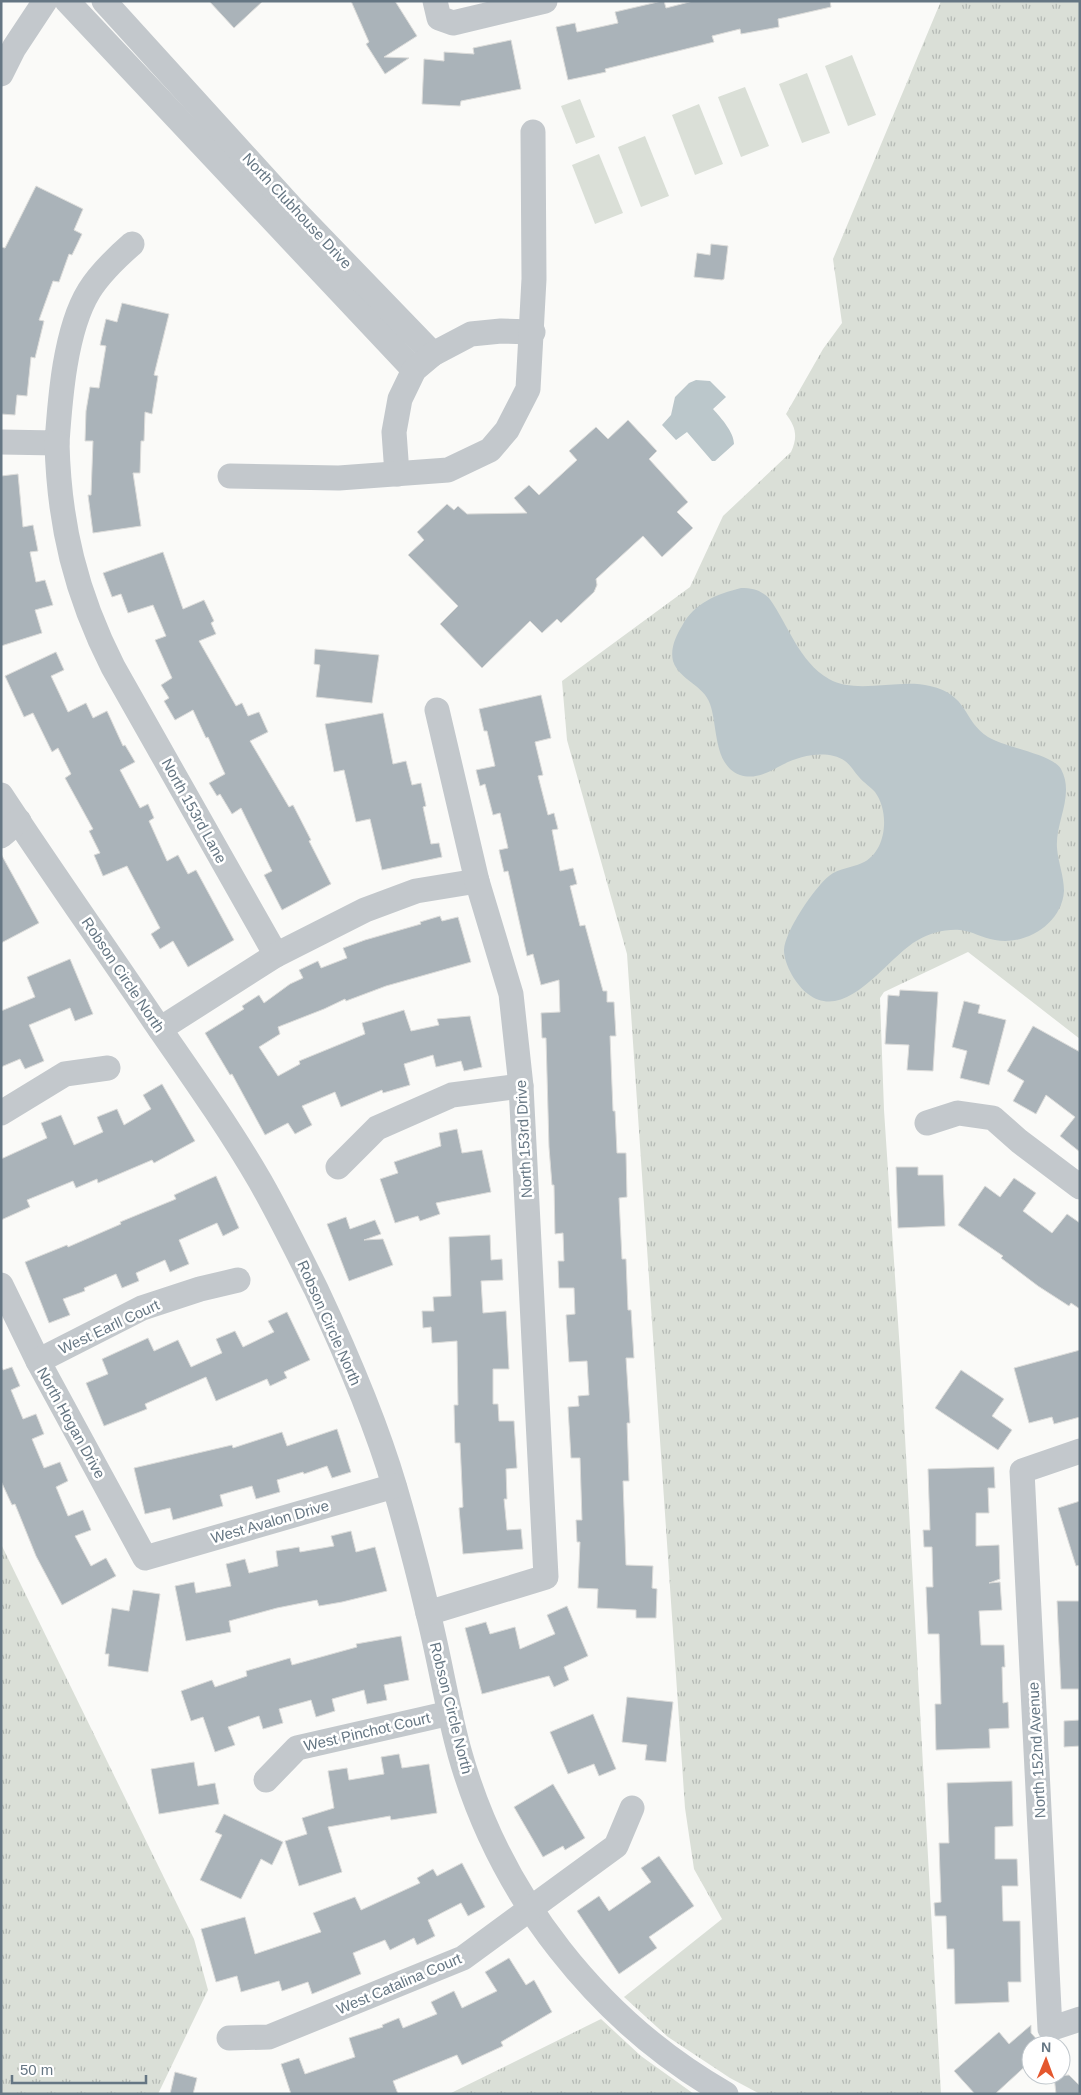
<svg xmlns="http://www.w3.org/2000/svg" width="1081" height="2095" font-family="Arial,sans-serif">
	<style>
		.grass { fill: url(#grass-tufts) }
		.pitch { fill: #dadfd7 }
		.water { fill: #bbc7cb }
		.building { fill: #aab3b9; stroke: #dcdcda }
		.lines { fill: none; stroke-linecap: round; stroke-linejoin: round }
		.minor { stroke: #c3c8cc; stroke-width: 25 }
		.labels { text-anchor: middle; stroke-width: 5; stroke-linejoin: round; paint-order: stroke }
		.street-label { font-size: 15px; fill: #657683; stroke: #fff }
	</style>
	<defs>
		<pattern id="grass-tufts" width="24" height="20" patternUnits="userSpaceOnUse" patternTransform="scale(1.25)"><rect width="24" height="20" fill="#dadfd7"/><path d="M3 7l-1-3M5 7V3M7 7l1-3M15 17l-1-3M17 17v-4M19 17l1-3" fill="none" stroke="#b4b9b4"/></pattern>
	</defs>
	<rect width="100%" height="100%" fill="#fafaf8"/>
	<g class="grass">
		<path d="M941 1H1080V1039L968 952 884 992 880 998 884 1110 902 1382 941 2094H760L730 2078 668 2037 624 1997 722 1919 694 1869 685 1808 627 954 567 740 562 681 690 587 723 516 791 452C798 437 796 427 786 414L823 349 842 323 833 259Z"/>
		<path d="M1 1544 194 1939 208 1990 158 2094H1Z"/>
		<path d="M601 2019 641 2056 694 2094H449Z"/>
	</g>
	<g class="pitch">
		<path d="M852 55 876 115 848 126 825 66Z"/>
		<path d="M807 73 830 133 802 143 779 84Z"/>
		<path d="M745 87 769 146 741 157 718 97Z"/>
		<path d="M580 99 595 137 576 144 561 106Z"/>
		<path d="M699 104 723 164 695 175 672 115Z"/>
		<path d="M645 136 669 196 641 207 618 147Z"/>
		<path d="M599 154 623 213 595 224 572 165Z"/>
	</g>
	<g class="water">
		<path d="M696 380 710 381 726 397 713 409C721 418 734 432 734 444L715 461H712L687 432 676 440 662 425 671 415 675 397 689 383Z"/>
		<path d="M741 588C753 588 760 590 769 598 788 624 799 662 829 679 857 695 899 678 930 686 969 695 962 720 988 737 1006 748 1052 754 1061 769 1075 795 1055 822 1057 848 1058 862 1064 876 1064 891 1062 924 1025 946 995 940 982 938 972 931 960 930 945 929 930 933 918 940 888 956 847 1024 808 994 797 986 784 965 784 950 785 931 814 888 829 876 839 868 851 868 862 863 887 852 890 812 875 792 871 787 864 783 859 777 854 772 851 765 845 761 827 749 799 756 782 765 769 772 755 780 740 775 713 765 718 726 710 704 704 685 679 680 673 661 670 648 676 636 682 626 694 603 717 594 741 588Z"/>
	</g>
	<g class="building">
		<path d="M209 1H263L234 28Z"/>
		<path d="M351 1H395L417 36 384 57 409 58 385 74 366 44 369 42Z"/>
		<path d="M662 1H664L666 8 693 1H830L831 7 778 19 779 27 741 34 740 29 712 36 714 42 605 69 606 72 568 80 556 27 575 23 577 32 618 23 615 12Z"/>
		<path d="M511 40 521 89 461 101 460 106 422 104 424 59 444 61V52L474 54 473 48Z"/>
		<path d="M36 186 83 209 74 230 82 234 72 255 69 254 59 282 53 281 39 320 44 321 35 358 31 357 27 396 17 395 15 415 1 414V247L5 248Z"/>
		<path d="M711 244 728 246 724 279 722 280 694 277 697 253 710 255Z"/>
		<path d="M122 303 169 314 154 375 158 376 152 414 145 412 144 441H141L140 473H133L141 526 93 533 88 495H91L93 441H85L86 411 90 387 99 388 106 346 100 345 106 319 117 322Z"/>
		<path d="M628 420 657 451 649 459 688 502 677 512 693 528 662 557 643 536 596 579 597 585 594 592 561 623 557 619 542 633 530 621 482 668 440 624 458 606 408 555 424 540 417 532 447 504 454 510 458 506 467 514 527 513 514 498 529 485 539 495 577 460 569 451 596 427 608 439Z"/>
		<path d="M18 474 23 527 33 525 38 551 30 552 36 582 45 580 53 605 35 610 42 633 1 646V476Z"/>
		<path d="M163 552 183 609 204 600 214 621 211 623 216 634 199 641 236 706 242 703 248 716 259 712 268 732 250 741 289 807 293 805 311 840 309 841 331 884 282 910 264 875 272 871 241 808 232 814 220 794 217 796 209 783 225 774 208 737 206 738 193 710 175 720 164 701 169 698 161 685 172 678 155 640 166 636 153 605 128 613 121 594 112 597 103 573Z"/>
		<path d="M315 649 379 655 372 703 316 697 320 665 314 664Z"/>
		<path d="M56 652 64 670 51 676 68 712 86 703 93 718 107 711 123 746 125 745 135 762 120 770 140 808 148 804 154 818 149 821 167 861 178 855 188 874 196 870 234 940 188 967 173 941 160 949 151 934 160 928 127 866 103 876 94 855 100 853 89 831 93 829 65 778 71 774 58 748 52 752 33 713 24 717 5 676Z"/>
		<path d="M541 695 551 738 535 742 543 775 538 776 548 815 554 813 558 829 552 830 560 871 573 868 577 884 570 886 580 926 585 925 603 991H607V1002H614L616 1036H610L613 1111H615L617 1153H626L627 1197 619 1198 622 1259H626L628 1310H631L634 1358H626L630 1423H627L629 1481H623L626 1565 653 1566 652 1588 657 1589 656 1618H636V1610L597 1608 598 1589 578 1588 580 1542H577L576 1520H582L580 1458H571L568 1407 579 1406 578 1396 589 1395 587 1361 569 1362 566 1315 575 1314 574 1288H559L558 1261H564L563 1233 555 1234 554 1185H552L549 1147 546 1038H542L541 1013 560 1012 559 980 541 985 533 954 527 956 508 871 504 872 499 850 508 848 500 813 493 815 485 784 480 786 476 770 495 766 487 731H484L479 709Z"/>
		<path d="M383 713 393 764 406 761 412 785 421 783 426 806 423 807 431 844 439 843 442 857 382 870 370 819 356 822 344 770 334 772 325 724Z"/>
		<path d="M1 854 39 923 1 943Z"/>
		<path d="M440 916 442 921 458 917 471 962 386 986 346 1001 345 999 324 1009 278 1027 280 1034 259 1047 278 1076 300 1064 299 1061 365 1034 362 1023 404 1010 411 1031 439 1025 437 1019 470 1016 482 1067 464 1071 461 1061 436 1067 433 1055 404 1064 410 1085 383 1093 382 1090 341 1107 335 1092 302 1106 312 1125 295 1134 288 1123 265 1135 232 1074 230 1075 205 1033 244 1009 242 1006 259 995 264 1003 290 984 303 978 299 970 318 961 321 968 347 958 343 948 365 940 421 924 420 922Z"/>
		<path d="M70 959 93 1014 75 1021 70 1008 29 1025 44 1061 25 1069 20 1059 1 1067V1011L35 997 27 977Z"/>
		<path d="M900 990 938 992 933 1071 907 1070 909 1045 885 1044 888 995 899 996Z"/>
		<path d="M964 1001 980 1005 978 1013 1006 1020 989 1085 960 1078 967 1051 952 1047Z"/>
		<path d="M1033 1026 1080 1052V1152L1060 1136 1075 1117 1046 1095 1036 1114 1013 1101 1024 1081 1007 1071Z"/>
		<path d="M162 1084 195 1141 154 1163 152 1160 98 1183 97 1179 76 1188 73 1181 27 1200 30 1207 1 1220V1159L47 1138 41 1123 61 1115 74 1145 103 1132 97 1117 117 1109 124 1125 151 1109 143 1095Z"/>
		<path d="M457 1129 462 1153 482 1150 491 1192 436 1203 440 1214 420 1221 418 1216 395 1223 380 1179 398 1173 394 1162 441 1146 439 1133Z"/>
		<path d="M896 1167H918V1175H943L945 1226 898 1228Z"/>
		<path d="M216 1176 239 1228 223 1236 217 1223 179 1240 189 1264 170 1272 165 1260 136 1273 139 1281 122 1288 116 1274 84 1288 85 1291 63 1299 70 1315 49 1323 25 1262 67 1245 68 1247 121 1224 120 1222 176 1199 174 1195Z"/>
		<path d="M1014 1178 1036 1193 1023 1211 1052 1233 1067 1214 1080 1223V1309L1071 1303 1069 1306 1038 1286 1001 1258 1003 1256 958 1225 985 1186 1000 1197Z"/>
		<path d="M346 1217 350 1229 375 1220 381 1234 364 1240 383 1239 393 1265 349 1281 327 1224Z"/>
		<path d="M490 1235 491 1260 502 1259 503 1280 481 1281 483 1313 506 1311 509 1369H493V1404H498L499 1421H514L517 1468 506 1469 507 1499H504L507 1530 521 1529 523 1549 463 1554 459 1508 463 1507 460 1443H455L454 1405H458L457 1341 432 1343 431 1327 423 1328 422 1311H434L433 1297 451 1296 449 1237Z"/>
		<path d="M287 1312 310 1360 284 1372 287 1378 270 1386 267 1379 216 1401 206 1377 145 1404 147 1409 104 1426 86 1383 108 1374 102 1359 148 1338 154 1351 178 1340 191 1367 222 1353 216 1339 235 1331 243 1347 274 1332 268 1321Z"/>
		<path d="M1080 1350V1417L1054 1424 1052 1417 1029 1423 1014 1368Z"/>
		<path d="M1 1367 3 1370 12 1367 20 1386 11 1390 23 1419 36 1414 44 1434 32 1439 44 1468 60 1462 68 1481 56 1487 68 1516 83 1510 91 1530 75 1536 91 1566 106 1558 116 1576 62 1605 36 1556 15 1504 12 1505 1 1481Z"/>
		<path d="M961 1370 1004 1399 992 1416 1012 1430 998 1450 935 1408Z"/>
		<path d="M337 1429 351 1472 332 1478 327 1466 304 1474 303 1472 277 1480 280 1492 256 1499 252 1486 220 1495 223 1506 173 1520 170 1508 145 1514 134 1468 232 1445 233 1448 282 1432 287 1446Z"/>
		<path d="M994 1467 995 1488H988L989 1513H976V1546L999 1545 1000 1579 989 1583 1000 1582 1002 1610 979 1611 981 1645H1004L1005 1667H1002L1003 1703 1008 1702 1009 1728 989 1729 990 1748 936 1750 935 1704H941L939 1634H928L926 1587H933L932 1547H924L923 1530H930L928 1469Z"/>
		<path d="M1080 1501V1565L1076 1566 1058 1508Z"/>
		<path d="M351 1531 356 1552 375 1547 387 1591 342 1602 319 1606 317 1600 277 1608 229 1621 231 1632 186 1641 175 1586 194 1582 196 1593 231 1586 226 1564 245 1559 249 1573 278 1566 276 1551 299 1547 300 1552 334 1546 331 1536Z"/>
		<path d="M133 1590 160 1594 148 1672 108 1666 109 1654H105L112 1608 129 1611Z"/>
		<path d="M1057 1601H1080L1079 1689H1061Z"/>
		<path d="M567 1606 588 1656 564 1667 569 1680 554 1687 549 1676 482 1694 465 1628 486 1622 490 1634 515 1627 520 1649 555 1634 547 1615Z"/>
		<path d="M401 1636 409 1680 384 1685 387 1700 367 1704 364 1690 332 1699 335 1711 316 1717 311 1700 279 1709 283 1723 263 1729 259 1716 228 1727 235 1745 215 1752 203 1717 191 1721 181 1691 212 1680 215 1687 247 1676 246 1671 290 1658 292 1665 357 1647 356 1644Z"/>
		<path d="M627 1697 673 1702 666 1762 645 1760 647 1745 622 1742Z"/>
		<path d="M593 1714 616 1769 599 1776 594 1764 568 1774 550 1732Z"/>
		<path d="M1080 1720V1746L1064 1747V1721Z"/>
		<path d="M399 1754 402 1768 429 1764 437 1813 391 1820 390 1816 328 1827 342 1872 299 1886 285 1841 307 1834 302 1818 334 1808 328 1771 347 1768 349 1780 384 1774 381 1757Z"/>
		<path d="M194 1762 198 1786 215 1783 219 1804 159 1814 151 1769Z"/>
		<path d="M1012 1781 1013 1826 995 1827V1859H1017L1018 1886H1002L1003 1921H1020L1021 1982H1008L1009 2002 955 2004 954 1949H947L946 1916H935L934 1903 941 1902 939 1843H949L947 1783Z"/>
		<path d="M553 1784 585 1838 565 1850 563 1846 543 1857 514 1807Z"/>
		<path d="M224 1814 283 1842 272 1865 261 1859 241 1899 200 1880 222 1835 215 1832Z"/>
		<path d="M659 1856 694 1906 649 1937 657 1948 619 1974 577 1911 599 1896 609 1911 651 1882 641 1868Z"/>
		<path d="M462 1863 485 1907 468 1916 461 1903 428 1920 435 1936 417 1945 414 1938 390 1950 385 1940 353 1953 361 1974 312 1994 308 1982 282 1991 279 1981 241 1992 237 1976 216 1982 201 1929 245 1917 255 1954 321 1932 313 1913 355 1897 361 1910 420 1883 417 1878 433 1869 437 1876Z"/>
		<path d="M509 1958 526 1985 534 1980 552 2012 501 2042 503 2046 462 2065 457 2055 393 2081 398 2094H291L281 2064 299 2058 305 2074 355 2057 349 2038 383 2027 382 2025 399 2018 403 2028 437 2014 431 2002 454 1991 462 2008 497 1991 485 1972Z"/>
		<path d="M1031 2025V2033L1042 2045H1031V2061L995 2094H975L954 2071 999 2032 1009 2044Z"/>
		<path d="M175 2072 197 2078 193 2094H170Z"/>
		<path d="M1069 2075 1080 2086V2094H1056L1054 2076Z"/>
	</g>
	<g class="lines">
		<g class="minor">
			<path d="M67 1 414 370"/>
			<path d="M104 1 292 208 433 354"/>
			<path d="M435 1 439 18 453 23 545 1"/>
			<path d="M1 74 14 48 45 1"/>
			<path d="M1 442 57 443C60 399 65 330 89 291 100 273 116 258 132 244"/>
			<path d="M57 443C59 525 76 594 113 667L276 955"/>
			<path d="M397 474 394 432 400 399 414 370 433 354 471 334 501 331 533 332"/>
			<path d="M230 476 339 478 448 470 490 450 507 430 528 389 534 279 533 132"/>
			<path d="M1 795C51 871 104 946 155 1022 191 1074 228 1126 260 1181 280 1216 298 1253 316 1289 346 1353 375 1420 395 1488 407 1529 418 1571 428 1613 440 1660 447 1708 460 1754 500 1896 598 2021 726 2094"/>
			<path d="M1 836 19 821"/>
			<path d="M160 1029 276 955 365 910 416 891 477 881"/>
			<path d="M1 1113 65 1074 108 1068"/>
			<path d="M927 1123 958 1113 993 1118 1019 1141 1080 1187"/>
			<path d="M338 1167 377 1128 452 1095 521 1086"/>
			<path d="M1 1285 38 1361 145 1558 394 1486"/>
			<path d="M38 1361 142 1308 200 1289 238 1280"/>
			<path d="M1080 1451 1022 1471 1050 2029 1080 2019"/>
			<path d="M428 1613 546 1577 521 1086 511 994 477 881 437 710"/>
			<path d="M266 1780 297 1748 450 1713"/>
			<path d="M229 2038 269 2037 463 1958 616 1846 632 1808"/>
		</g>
	</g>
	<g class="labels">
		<g class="street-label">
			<text transform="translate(297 211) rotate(47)" y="5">North Clubhouse Drive</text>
			<text transform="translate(194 811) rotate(61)" y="5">North 153rd Lane</text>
			<text transform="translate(123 975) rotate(56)" y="5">Robson Circle North</text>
			<text transform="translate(524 1139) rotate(-93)" y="5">North 153rd Drive</text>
			<text transform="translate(329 1323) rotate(66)" y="5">Robson Circle North</text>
			<text transform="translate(109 1327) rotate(-25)" y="5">West Earll Court</text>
			<text transform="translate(71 1423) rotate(61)" y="5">North Hogan Drive</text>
			<text transform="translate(270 1522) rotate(-16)" y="5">West Avalon Drive</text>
			<text transform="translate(451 1708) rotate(76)" y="5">Robson Circle North</text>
			<text transform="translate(367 1732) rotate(-13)" y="5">West Pinchot Court</text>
			<text transform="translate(1037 1750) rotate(-93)" y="5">North 152nd Avenue</text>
			<text transform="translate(399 1984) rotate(-23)" y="5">West Catalina Court</text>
		</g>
	</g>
	<rect width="1081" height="2095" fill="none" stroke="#657683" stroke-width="5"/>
	<g transform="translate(1046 2060) rotate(1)"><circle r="24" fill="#ffffff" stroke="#c1c8cd"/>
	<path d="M0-4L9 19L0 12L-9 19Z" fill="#e4572e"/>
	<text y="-8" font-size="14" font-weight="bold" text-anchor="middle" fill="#657683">N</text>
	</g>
	<path d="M12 2075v8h134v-8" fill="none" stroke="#657683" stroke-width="2.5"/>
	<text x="20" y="2075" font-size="15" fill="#657683" stroke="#ffffff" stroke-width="4" paint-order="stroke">50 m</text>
</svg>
